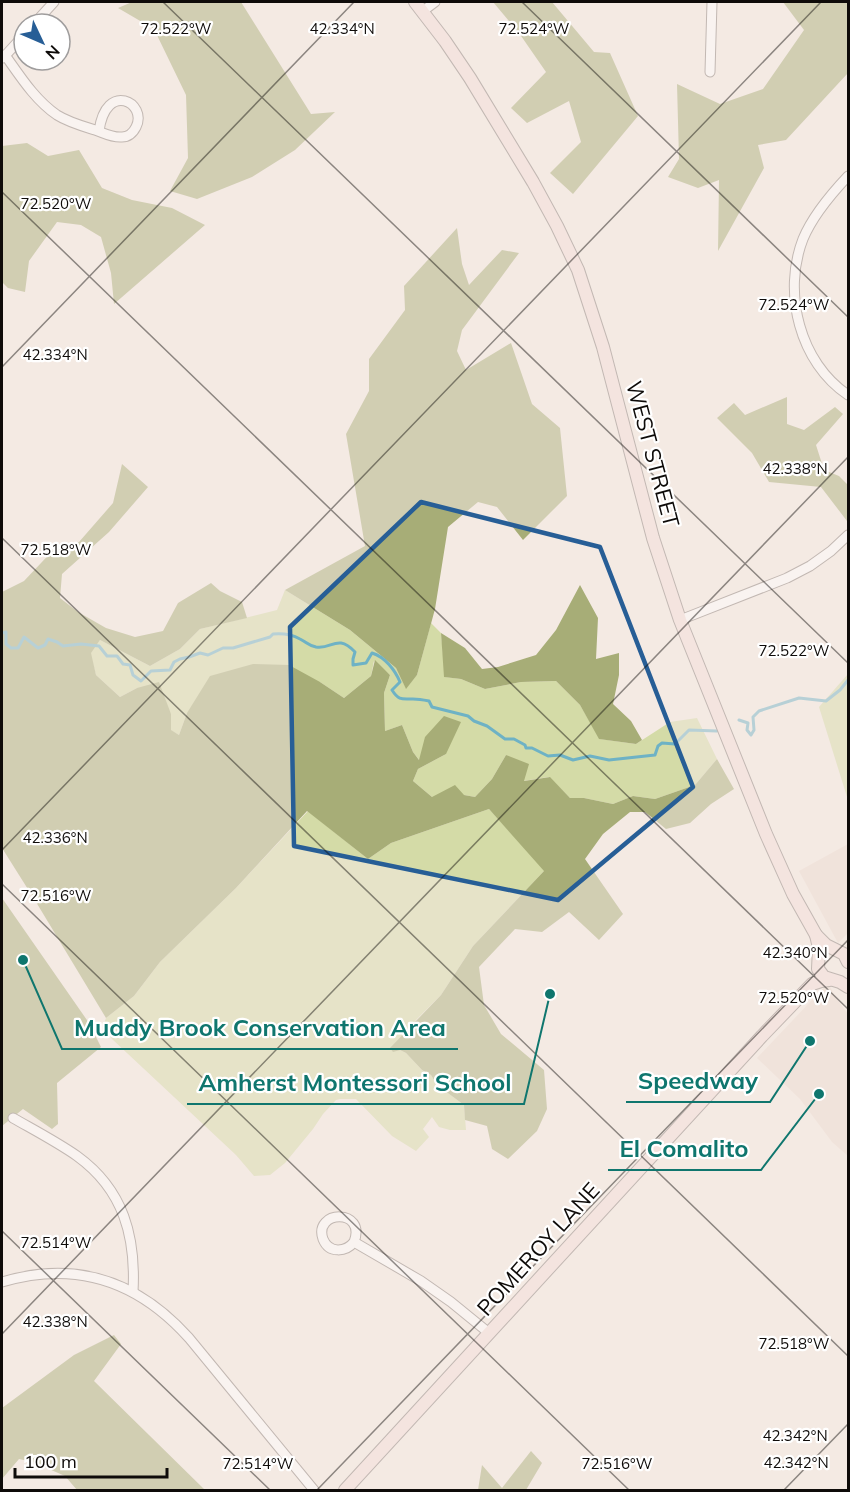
<svg xmlns="http://www.w3.org/2000/svg" width="850" height="1492" font-family="Mulish,sans-serif">
	<style>
		.built { fill: #ecdcd0 }
		.green { fill: #d4dba7 }
		.forest { fill: #a7ad77 }
		.lines { fill: none; stroke-linecap: round; stroke-linejoin: round }
		.stream { stroke: #6eb2c5; stroke-width: 3 }
		.street-casing { stroke: #867d77; stroke-width: 11 }
		.secondary-casing { stroke: #867d77; stroke-width: 14 }
		.street { stroke: #fff; stroke-width: 9 }
		.secondary { stroke: #f4ddda; stroke-width: 12 }
		.marked { fill: none; stroke: #275e96; stroke-width: 4.5; stroke-linejoin: round }
		.ticks { fill: none; stroke: #0e0b09; stroke-width: 1.5; stroke-opacity: 0.45 }
		.labels { text-anchor: middle; stroke-width: 4.5; stroke-linejoin: round; paint-order: stroke }
		.street-label { font-size: 22px; fill: #0e0b09; stroke: #fff }
		.ticks-label { font-size: 15px; text-anchor: middle; fill: #0e0b09; stroke: #fff; stroke-width: 4.5; stroke-linejoin: round; paint-order: stroke }
		.leader { fill: none; stroke: #0f766e; stroke-width: 2 }
		.callout-dot { fill: #0f766e; stroke: #fff; stroke-width: 2 }
		.callout-label { font-size: 24px; text-anchor: middle; font-weight: bold; fill: #0f766e; stroke: #fff; stroke-width: 4.5; stroke-linejoin: round; paint-order: stroke }
	</style>
	<rect width="100%" height="100%" fill="#f4eae3"/>
	<g class="built">
		<path d="M848 844V933L838 943 799 871Z"/>
		<path d="M828 983 836 998 848 1014V1156L832 1142 800 1099 757 1058Z"/>
	</g>
	<g class="green">
		<path d="M285 590 350 630 396 668 406 688 417 675 431 623 441 633 445 677 461 679 485 689 521 682 556 681 580 705 600 739 636 744 670 722 697 718 717 759 695 785 655 799 633 796 613 804 584 798H570L549 777 523 781 506 755 492 779 475 797 464 795 432 797 413 781 418 769 446 754 420 761 413 752 402 725 385 731 384 693 390 675 374 661 371 676 344 698 320 682 187 713 179 735 170 730 171 714 137 688 120 697 96 675 90 653 100 640 150 666 180 649 200 629 277 610Z"/>
		<path d="M848 674V800L819 707Z"/>
		<path d="M489 809 545 870 473 946 441 995 410 1026 400 1050 406 1053 422 1070 431 1075 437 1085 464 1105 466 1130H450L439 1127 432 1117 423 1129 429 1137 416 1151 392 1136 356 1099H340L336 1100 323 1114 313 1129 285 1163 270 1175 254 1176 236 1155 112 1039 103 1026 106 1018 134 996 160 962 236 888 308 811 368 859 391 843Z"/>
	</g>
	<g class="forest">
		<path d="M132 2H241L311 114 335 112 295 150 252 177 197 199 170 191 188 158 186 95 154 29 118 8Z"/>
		<path d="M493 2H552L594 52 610 53 638 116 573 194 550 173 581 142 569 101 527 123 511 108 546 72 519 33Z"/>
		<path d="M783 2H848V73L786 140 758 145 764 168 718 251 719 180 698 188 668 177 679 159 677 84 720 104 763 89 804 30Z"/>
		<path d="M27 143 48 156 79 150 102 188 132 200 172 208 205 225 114 304 111 273 101 237 81 225 57 222 29 261 25 292 8 288 2 282V146Z"/>
		<path d="M457 228 462 264 469 285 502 250 519 253 462 330 457 351 466 370 511 343 532 404 560 428 567 496 523 540 497 507 478 502 448 527 435 609 417 675 406 689 396 668 350 630 285 590 365 546 346 434 369 391V359L405 310 404 286Z"/>
		<path d="M787 397V424L804 430 835 407 843 414 816 445 824 470 839 476 848 485V519L847 521 821 487 769 482 752 453 717 418 734 403 745 415Z"/>
		<path d="M122 464 148 487 109 532 62 574 60 598 78 612 106 628 135 637 163 631 178 603 211 583 220 591 242 602 247 618 200 629 180 649 150 666 100 640 91 653 96 675 120 697 137 688 159 682 171 714V730L179 735 187 713 210 676 253 664 289 665 320 682 344 698 371 676 375 660 390 675 384 693 385 731 402 725 413 752 419 760 425 737 444 716 461 722 446 754 418 769 413 781 432 797 455 785 464 795 475 797 492 779 506 755 529 764 524 781 550 777 570 798H584L613 804 633 796 655 799 695 785 717 759 734 789 711 804 690 823 666 829 645 812H630L603 834 585 859 623 914 599 940 569 912 542 932 515 929 479 967 484 1005 501 1034 544 1070 547 1109 537 1131 508 1159 492 1149 487 1126 465 1120 464 1105 437 1085 431 1075 422 1070 406 1053 400 1050 393 1052 390 1048 441 995 473 946 544 871 489 809 391 843 368 859 307 811 236 888 160 962 134 996 106 1018 36 902 2 848V592L24 581 58 545 79 542 113 503Z"/>
		<path d="M580 585 598 618 596 659 619 653V675L613 704 631 721 642 740 636 744 599 739 580 705 556 681 521 682 485 689 461 679 444 677 441 633 465 648 482 669 498 667 536 655 556 630Z"/>
		<path d="M2 898 89 1023 101 1047 57 1083 58 1124 52 1129 23 1109 2 1126Z"/>
		<path d="M114 1335 121 1344 94 1381 205 1490H77L65 1476 33 1462 19 1459 2 1479V1408L74 1355Z"/>
		<path d="M531 1451 542 1463 526 1490H478L482 1465 502 1488Z"/>
	</g>
	<g class="lines">
		<g class="stream">
			<path d="M2 633 6 632V644L11 648H18L24 637 38 648 45 645 48 639 57 642 63 646 81 644 99 646 107 656H117L123 664 130 665 133 675 141 681 151 671 170 670 174 662 180 659 189 657 200 653 208 655 223 648H233L270 637 273 634C283 633 291 634 300 639 308 643 307 645 316 647 332 650 337 633 355 652L353 659V665L366 663 372 653C385 657 395 670 400 682L392 690C399 701 402 699 413 699 419 699 424 700 429 701L432 707 468 716 474 721 487 726 505 739H514L525 745 526 748H532L548 756 560 755 573 760 590 756 609 760 655 755 658 746 662 743 675 744 689 730 717 731"/>
			<path d="M739 720 748 723 747 730 751 735 754 730 753 717 759 711 799 698 826 701 840 690 848 680"/>
		</g>
		<g class="street-casing">
			<g id="street">
				<path d="M423 11 435 2"/>
				<path d="M34 24 54 2"/>
				<path d="M5 55C20 76 35 100 57 115 68 122 82 126 95 130 104 133 112 138 122 137 128 137 133 133 136 127 148 103 106 80 99 131"/>
				<path d="M3 58 24 35"/>
				<path d="M710 72 712 2"/>
				<path d="M848 176C832 193 812 217 803 239 782 293 800 363 848 395"/>
				<path d="M680 620 787 578 810 566 831 551 848 535"/>
				<path d="M13 1118C34 1130 57 1142 77 1156 124 1190 136 1237 133 1292"/>
				<path d="M354 1242C346 1252 329 1254 323 1239 313 1210 367 1208 354 1242L421 1281 451 1302 489 1333"/>
				<path d="M2 1282C76 1260 138 1281 189 1338L314 1490"/>
			</g>
		</g>
		<g class="secondary-casing">
			<g id="secondary">
				<path d="M415 2 445 41 470 78 533 182 557 226 578 270 603 347 653 538 680 620 766 834 793 894 816 935 819 948 818 969 824 977 840 982 848 987"/>
				<path d="M816 935 826 945 844 954 848 962"/>
				<path d="M345 1490 762 1036 812 984 821 981 829 980"/>
			</g>
		</g>
		<use href="#street" class="street"/>
		<use href="#secondary" class="secondary"/>
	</g>
	<path d="M0 0H850V1492H0ZM421 502 600 547 693 787 558 900 294 846 290 627Z" fill="#f4eae3" fill-opacity=".55" fill-rule="evenodd"/>
	<path class="marked" d="M421 502 600 547 693 787 558 900 294 846 290 627Z"/>
	<path class="ticks" d="M163 2 848 663M522 2 848 317M2 192 848 1009M2 367 354 2M2 538 848 1356M2 850 821 2M2 884 629 1490M2 1231 270 1490M2 1334 848 457M317 1490 848 940M784 1490 848 1424"/>
	<g class="labels">
		<g class="street-label">
			<text transform="translate(653 454) rotate(75)" y="8">WEST STREET</text>
			<text transform="translate(538 1249) rotate(-48)" y="8">POMEROY LANE</text>
		</g>
	</g>
	<g class="ticks-label">
		<text x="176" y="34">72.522°W</text>
		<text x="534" y="34">72.524°W</text>
		<text x="342" y="34">42.334°N</text>
		<text x="56" y="209">72.520°W</text>
		<text x="794" y="310">72.524°W</text>
		<text x="55" y="360">42.334°N</text>
		<text x="795" y="474">42.338°N</text>
		<text x="56" y="555">72.518°W</text>
		<text x="794" y="656">72.522°W</text>
		<text x="55" y="843">42.336°N</text>
		<text x="56" y="901">72.516°W</text>
		<text x="795" y="958">42.340°N</text>
		<text x="794" y="1003">72.520°W</text>
		<text x="56" y="1248">72.514°W</text>
		<text x="55" y="1327">42.338°N</text>
		<text x="794" y="1349">72.518°W</text>
		<text x="795" y="1441">42.342°N</text>
		<text x="796" y="1468">42.342°N</text>
		<text x="258" y="1469">72.514°W</text>
		<text x="617" y="1469">72.516°W</text>
	</g>
	<path class="leader" d="M23 960L62 1049H458M810 1041L770 1102H626M550 994L524 1104H187M819 1094L761 1170H608"/>
	<g class="callout-dot">
		<circle cx="23" cy="960" r="6"/>
		<circle cx="810" cy="1041" r="6"/>
		<circle cx="550" cy="994" r="6"/>
		<circle cx="819" cy="1094" r="6"/>
	</g>
	<g class="callout-label">
		<text x="260" y="1036">Muddy Brook Conservation Area</text>
		<text x="698" y="1089">Speedway</text>
		<text x="355" y="1091">Amherst Montessori School</text>
		<text x="684" y="1157">El Comalito</text>
	</g>
	<rect width="850" height="1492" fill="none" stroke="#0e0b09" stroke-width="6"/>
	<g transform="translate(42 42) rotate(134)"><circle r="28" fill="#ffffff" stroke="#9f9d9d" stroke-width="1.5"/>
	<path d="M0-4.5L10 22L0 15L-10 22Z" fill="#275e96"/>
	<text y="-9" font-size="16" font-weight="bold" text-anchor="middle" fill="#0e0b09">N</text>
	</g>
	<path d="M15 1468v9h152v-9" fill="none" stroke="#0e0b09" stroke-width="3"/>
	<text x="24" y="1468" font-size="18" fill="#0e0b09" stroke="#ffffff" stroke-width="4.5" paint-order="stroke">100 m</text>
</svg>
